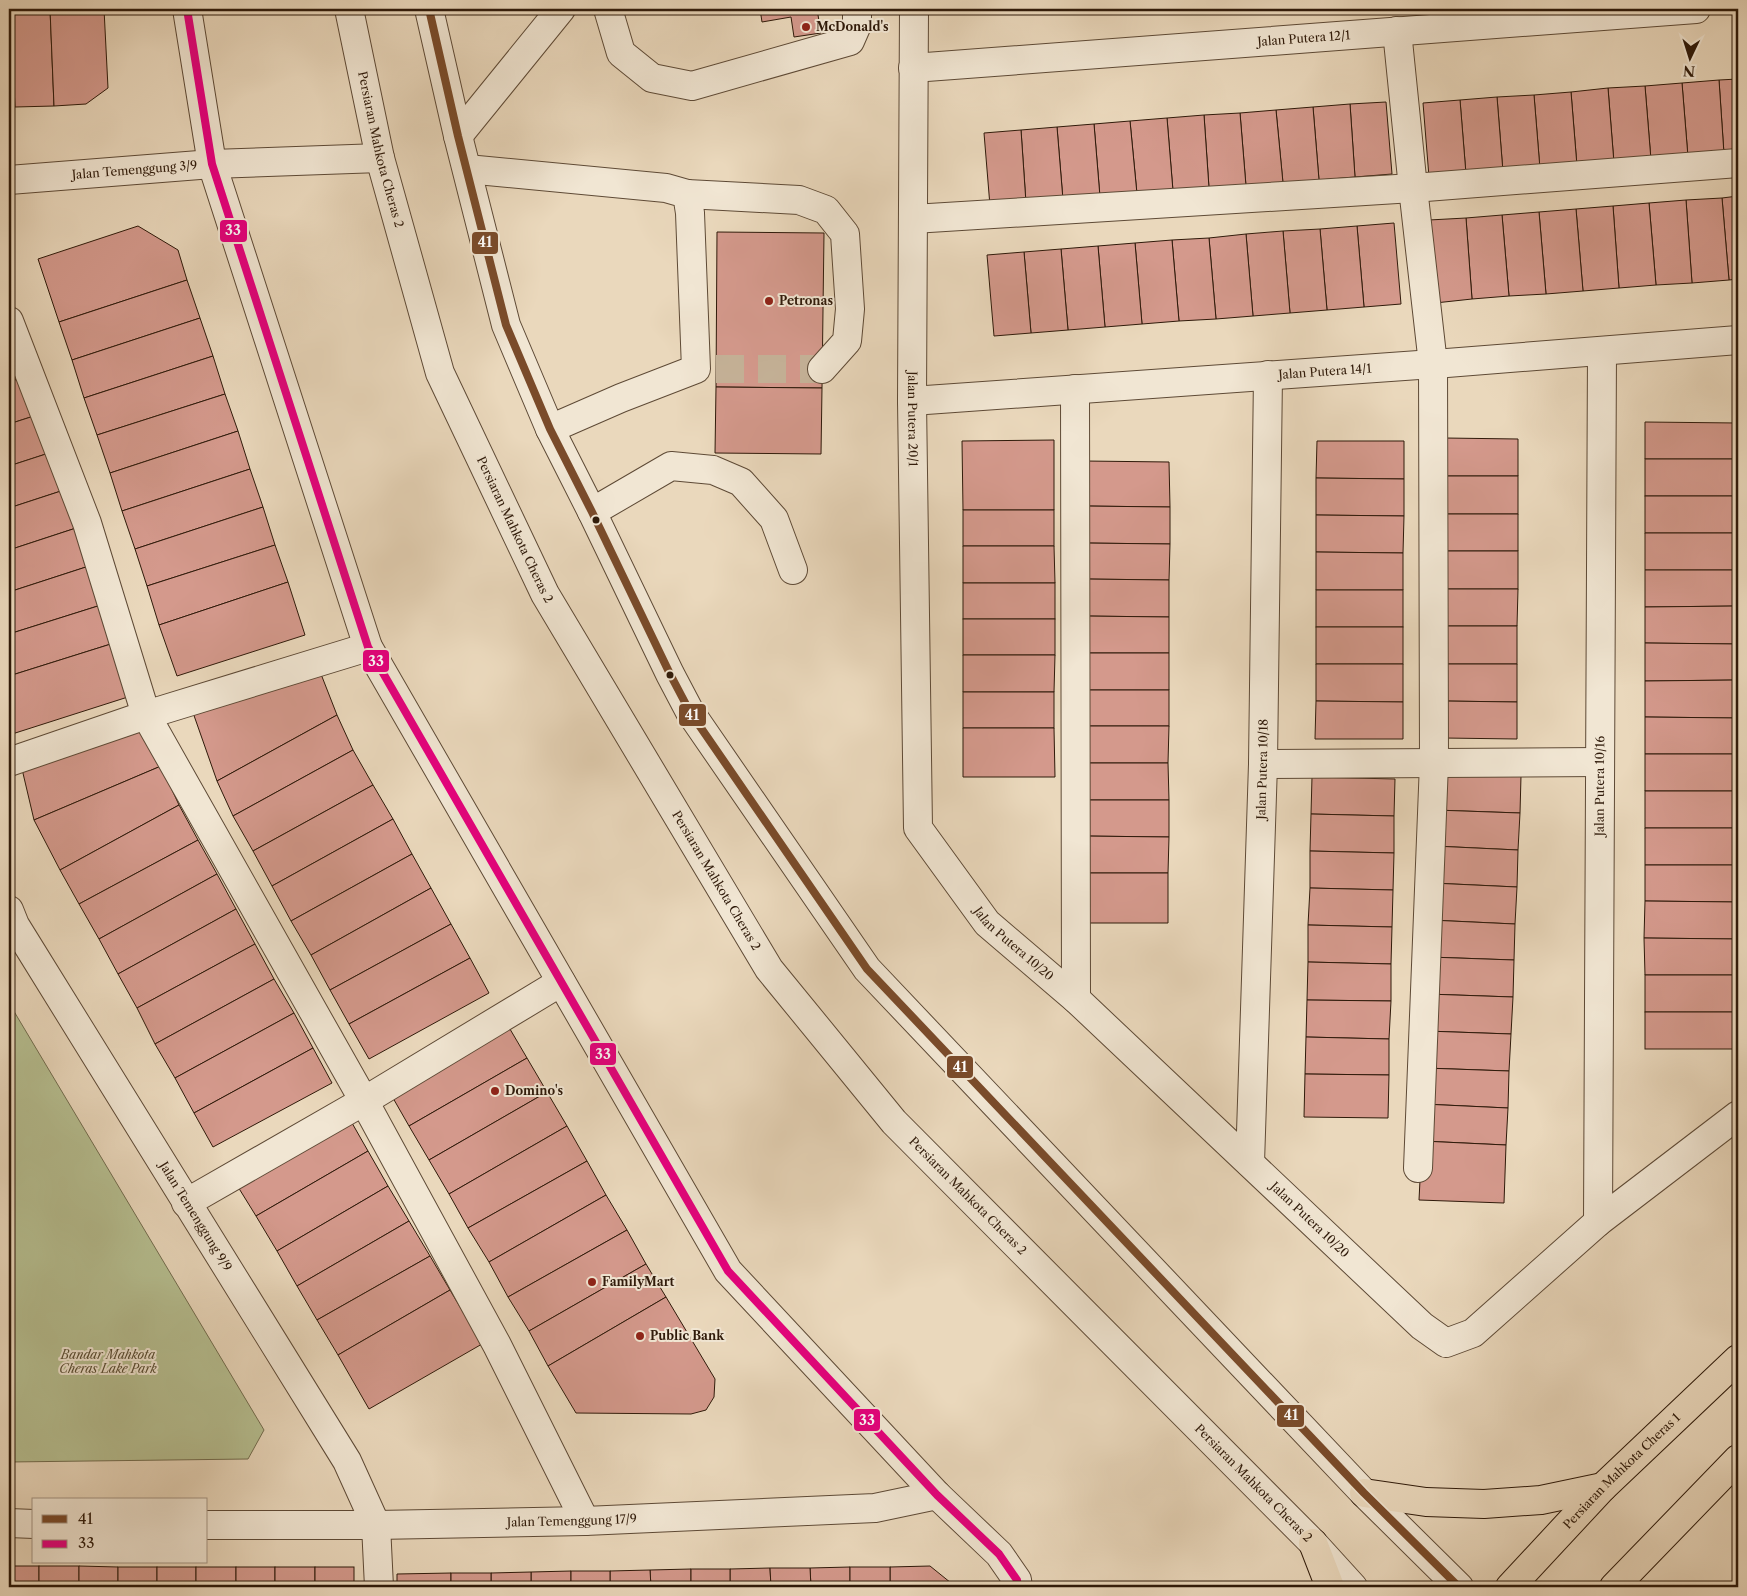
<svg xmlns="http://www.w3.org/2000/svg" width="1747" height="1596" font-family="'Libre Caslon Text',serif">
	<style>
		.green { fill: #b6bf91; stroke: #726c4e }
		.building { fill: #d4998c; stroke: #2f1a0a }
		.lines { fill: none; stroke-linecap: round; stroke-linejoin: round }
		.minor-tunnel { stroke: #c5b298; stroke-width: 28; stroke-dasharray: 28 14; stroke-linecap: butt }
		.minor-casing { stroke: #5e4a36; stroke-width: 30 }
		.major-casing { stroke: #2f1a0a; stroke-width: 30 }
		.minor { stroke: #f1e6d3; stroke-width: 28 }
		.major { stroke: #ead8bc; stroke-width: 28 }
		.bus-1-casing { stroke: #f1e6d3; stroke-width: 11 }
		.bus-2-casing { stroke: #f1e6d3; stroke-width: 11 }
		.bus-1 { stroke: #7a4b2a; stroke-width: 8 }
		.bus-2 { stroke: #e5007d; stroke-width: 8 }
		.poi-dot { fill: #8f2418; stroke: #f1e6d3; stroke-width: 2 }
		.bus-dot { fill: #2f1a0a; stroke: #f1e6d3; stroke-width: 2 }
		.labels { text-anchor: middle; stroke-width: 4; stroke-linejoin: round; paint-order: stroke }
		.poi-label { font-size: 12px; font-weight: bold; fill: #2f1a0a; stroke: #f1e6d3; text-anchor: start }
		.street-label { font-size: 12px; fill: #2f1a0a; stroke: #f1e6d3 }
		.park-label { font-size: 12px; font-style: italic; fill: #584c32; stroke: #f1e6d3 }
		.line-badge { stroke: #f1e6d3; stroke-width: 2 }
		.badge-label { font-size: 14px; text-anchor: middle; font-weight: bold; fill: #fff }
	</style>
	<rect width="100%" height="100%" fill="#ead8bc"/>
	<filter id="stains"><feTurbulence type="fractalNoise" baseFrequency=".004" numOctaves="4"/><feColorMatrix values="0 0 0 0 .2 0 0 0 0 .09 0 0 0 0 .02 0 0 0 .5 -.17"/></filter>
	<radialGradient id="worn" r=".72"><stop offset=".6" stop-color="#630" stop-opacity="0"/><stop offset="1" stop-color="#630" stop-opacity=".3"/></radialGradient>
	<path class="green" d="M9 1003 264 1430 248 1459 9 1462Z"/>
	<g class="building">
		<path d="M9 9 15 107 9 108Z"/>
		<path d="M10 9H50L54 106 15 107Z"/>
		<path d="M50 9H104L108 88 86 104 54 106Z"/>
		<path d="M760 9H817L821 33 794 37 791 17 762 22Z"/>
		<path d="M1738 79V153L1724 154 1719 80Z"/>
		<path d="M1719 80 1724 154 1688 157 1682 83Z"/>
		<path d="M1682 83 1688 157 1651 160 1645 86Z"/>
		<path d="M1645 86 1651 160 1614 163 1608 88Z"/>
		<path d="M1608 88 1614 163 1577 166 1571 92Z"/>
		<path d="M1571 92 1577 166 1540 169 1534 95Z"/>
		<path d="M1534 95 1540 169 1503 172 1497 97Z"/>
		<path d="M1497 97 1503 172 1466 174 1460 100Z"/>
		<path d="M1460 100 1466 174 1429 177 1423 103Z"/>
		<path d="M1386 102 1392 174 1355 177 1350 104Z"/>
		<path d="M1350 104 1355 177 1319 180 1313 107Z"/>
		<path d="M1313 107 1319 180 1283 183 1276 110Z"/>
		<path d="M1276 110 1283 183 1246 186 1240 113Z"/>
		<path d="M1240 113 1246 186 1209 188 1204 115Z"/>
		<path d="M1204 115 1209 188 1173 191 1167 118Z"/>
		<path d="M1167 118 1173 191 1137 194 1130 121Z"/>
		<path d="M1130 121 1137 194 1100 197 1094 124Z"/>
		<path d="M1094 124 1100 197 1063 200 1057 127Z"/>
		<path d="M1057 127 1063 200 1026 203 1021 130Z"/>
		<path d="M1021 130 1026 203 990 206 984 133Z"/>
		<path d="M1738 196V279L1729 280 1722 198Z"/>
		<path d="M1722 198 1729 280 1692 283 1686 200Z"/>
		<path d="M1686 200 1692 283 1656 285 1649 203Z"/>
		<path d="M1649 203 1656 285 1619 288 1613 206Z"/>
		<path d="M1613 206 1619 288 1583 291 1576 209Z"/>
		<path d="M1576 209 1583 291 1546 294 1539 212Z"/>
		<path d="M1539 212 1546 294 1509 296 1502 215Z"/>
		<path d="M1502 215 1509 296 1472 299 1466 218Z"/>
		<path d="M1466 218 1472 299 1435 303 1429 220Z"/>
		<path d="M1394 223 1401 304 1364 307 1357 226Z"/>
		<path d="M138 226 178 250 187 280 59 322 38 259Z"/>
		<path d="M1357 226 1364 307 1327 310 1320 229Z"/>
		<path d="M1320 229 1327 310 1290 313 1283 231Z"/>
		<path d="M1283 231 1290 313 1253 316 1246 234Z"/>
		<path d="M717 232 824 233 822 388 716 387Z"/>
		<path d="M1246 234 1253 316 1216 319 1209 238Z"/>
		<path d="M1209 238 1216 319 1179 321 1172 240Z"/>
		<path d="M1172 240 1179 321 1142 324 1135 243Z"/>
		<path d="M1135 243 1142 324 1105 327 1098 246Z"/>
		<path d="M1098 246 1105 327 1068 330 1061 249Z"/>
		<path d="M1061 249 1068 330 1031 333 1024 252Z"/>
		<path d="M1024 252 1031 333 994 336 987 255Z"/>
		<path d="M187 280 200 318 72 360 59 322Z"/>
		<path d="M200 318 213 356 84 398 72 360Z"/>
		<path d="M9 340 27 376 9 382Z"/>
		<path d="M213 356 225 394 97 435 84 398Z"/>
		<path d="M27 376 40 414 9 424V382Z"/>
		<path d="M716 387 822 388 821 454 715 453Z"/>
		<path d="M225 394 238 431 110 473 97 435Z"/>
		<path d="M40 414 52 452 9 466V424Z"/>
		<path d="M1645 422 1737 423V459H1645Z"/>
		<path d="M238 431 250 469 122 511 110 473Z"/>
		<path d="M1445 438 1518 439V476H1445Z"/>
		<path d="M1054 440V510H963L962 441Z"/>
		<path d="M1317 441H1404V479L1316 478Z"/>
		<path d="M52 452 64 490 9 508V466Z"/>
		<rect x="1645" y="459" width="92" height="37"/>
		<path d="M1085 461 1169 462 1170 507 1084 506Z"/>
		<path d="M250 469 263 507 135 549 122 511Z"/>
		<rect x="1445" y="476" width="73" height="38"/>
		<path d="M1316 478 1404 479V516L1316 515Z"/>
		<path d="M64 490 76 528 9 550V508Z"/>
		<rect x="1645" y="496" width="92" height="37"/>
		<path d="M1084 506 1170 507V544L1084 543Z"/>
		<path d="M263 507 275 545 147 586 135 549Z"/>
		<rect x="963" y="510" width="91" height="36"/>
		<path d="M1445 514H1518V551H1444Z"/>
		<path d="M1316 515 1404 516 1403 553 1316 552Z"/>
		<path d="M76 528 89 566 9 592V550Z"/>
		<path d="M1645 533H1737L1736 570H1645Z"/>
		<path d="M1084 543 1170 544 1169 580 1084 579Z"/>
		<path d="M275 545 288 582 159 625 147 586Z"/>
		<path d="M963 546H1054L1055 583H963Z"/>
		<rect x="1444" y="551" width="74" height="38"/>
		<path d="M1316 552 1403 553V590H1316Z"/>
		<path d="M89 566 101 605 9 634V592Z"/>
		<path d="M1645 570H1736L1737 606 1645 607Z"/>
		<path d="M1084 579 1169 580V617L1084 616Z"/>
		<path d="M288 582 305 635 177 676 159 625Z"/>
		<rect x="963" y="583" width="92" height="36"/>
		<path d="M1444 589H1518L1517 626H1444Z"/>
		<rect x="1316" y="590" width="87" height="37"/>
		<path d="M101 605 114 643 9 676V634Z"/>
		<path d="M1737 606V644L1645 643V607Z"/>
		<path d="M1084 616 1169 617V653H1084Z"/>
		<rect x="963" y="619" width="92" height="36"/>
		<rect x="1444" y="626" width="73" height="38"/>
		<rect x="1316" y="627" width="87" height="37"/>
		<path d="M114 643 131 696 9 735V676Z"/>
		<path d="M1645 643 1737 644V680L1645 681Z"/>
		<path d="M1084 653H1169V690H1083Z"/>
		<path d="M963 655H1055L1054 692H963Z"/>
		<path d="M1316 664H1403V702L1316 701Z"/>
		<path d="M1444 664H1517V702L1444 701Z"/>
		<path d="M319 669 337 715 217 781 191 707Z"/>
		<path d="M1737 680V718L1645 717V681Z"/>
		<rect x="1083" y="690" width="86" height="36"/>
		<rect x="963" y="692" width="91" height="36"/>
		<path d="M1316 701 1403 702V739H1315Z"/>
		<path d="M1444 701 1517 702V739L1444 738Z"/>
		<path d="M337 715 353 750 233 816 217 781Z"/>
		<path d="M1645 717 1737 718V754H1645Z"/>
		<path d="M150 726 161 766 34 820 22 769Z"/>
		<path d="M1083 726H1169L1168 763H1083Z"/>
		<path d="M963 728H1054L1055 777H963Z"/>
		<path d="M353 750 373 785 253 851 233 816Z"/>
		<path d="M1645 754H1737L1736 791H1645Z"/>
		<path d="M1083 763H1168L1169 800H1083Z"/>
		<path d="M161 766 179 805 60 870 34 820Z"/>
		<path d="M1437 772 1521 776 1520 813 1435 810Z"/>
		<path d="M1312 777 1395 779 1394 816 1311 814Z"/>
		<path d="M373 785 393 819 272 886 253 851Z"/>
		<rect x="1645" y="791" width="91" height="37"/>
		<path d="M1083 800H1169V837L1083 836Z"/>
		<path d="M179 805 198 840 79 904 60 870Z"/>
		<path d="M1435 810 1520 813 1518 850 1434 846Z"/>
		<path d="M1311 814 1394 816V853L1310 851Z"/>
		<path d="M393 819 412 854 291 921 272 886Z"/>
		<path d="M1645 828H1736L1737 865H1645Z"/>
		<path d="M1083 836 1169 837 1168 873H1082Z"/>
		<path d="M198 840 217 874 99 939 79 904Z"/>
		<path d="M1434 846 1518 850 1517 887 1432 883Z"/>
		<path d="M1310 851 1394 853 1393 890 1310 888Z"/>
		<path d="M412 854 431 888 311 955 291 921Z"/>
		<path d="M1645 865H1737V902L1645 901Z"/>
		<path d="M1082 873H1168V923H1083Z"/>
		<path d="M217 874 236 909 118 974 99 939Z"/>
		<path d="M1432 883 1517 887 1515 924 1430 920Z"/>
		<path d="M431 888 451 924 330 990 311 955Z"/>
		<path d="M1310 888 1393 890 1392 927 1308 925Z"/>
		<path d="M1645 901 1737 902V939L1644 938Z"/>
		<path d="M236 909 255 944 137 1008 118 974Z"/>
		<path d="M1430 920 1515 924 1514 960 1429 957Z"/>
		<path d="M451 924 470 958 349 1024 330 990Z"/>
		<path d="M1308 925 1392 927 1391 964 1308 962Z"/>
		<path d="M1644 938 1737 939 1736 975H1645Z"/>
		<path d="M255 944 274 979 155 1044 137 1008Z"/>
		<path d="M1429 957 1514 960 1513 997 1427 994Z"/>
		<path d="M470 958 489 993 369 1059 349 1024Z"/>
		<path d="M1308 962 1391 964V1001L1307 1000Z"/>
		<rect x="1645" y="975" width="91" height="37"/>
		<path d="M274 979 294 1013 175 1078 155 1044Z"/>
		<path d="M1427 994 1513 997 1511 1034 1426 1031Z"/>
		<path d="M1307 1000 1391 1001 1389 1039 1306 1037Z"/>
		<rect x="1645" y="1012" width="91" height="37"/>
		<path d="M294 1013 313 1048 194 1113 175 1078Z"/>
		<path d="M507 1024 527 1058 409 1126 389 1091Z"/>
		<path d="M1426 1031 1511 1034 1509 1071 1425 1068Z"/>
		<path d="M1306 1037 1389 1039V1075L1305 1074Z"/>
		<path d="M313 1048 332 1083 213 1147 194 1113Z"/>
		<path d="M527 1058 547 1092 429 1160 409 1126Z"/>
		<path d="M1425 1068 1509 1071 1508 1108 1423 1104Z"/>
		<path d="M1305 1074 1389 1075 1388 1118 1304 1117Z"/>
		<path d="M547 1092 567 1126 449 1194 429 1160Z"/>
		<path d="M1423 1104 1508 1108 1506 1145 1422 1141Z"/>
		<path d="M348 1116 368 1151 256 1216 235 1182Z"/>
		<path d="M567 1126 587 1161 468 1228 449 1194Z"/>
		<path d="M1422 1141 1506 1145 1504 1203 1419 1200Z"/>
		<path d="M368 1151 388 1186 277 1251 256 1216Z"/>
		<path d="M587 1161 606 1195 489 1262 468 1228Z"/>
		<path d="M388 1186 409 1221 297 1286 277 1251Z"/>
		<path d="M606 1195 627 1230 508 1297 489 1262Z"/>
		<path d="M409 1221 430 1256 317 1320 297 1286Z"/>
		<path d="M627 1230 646 1264 529 1331 508 1297Z"/>
		<path d="M430 1256 450 1290 338 1355 317 1320Z"/>
		<path d="M646 1264 666 1297 548 1366 529 1331Z"/>
		<path d="M450 1290 482 1344 369 1409 338 1355Z"/>
		<path d="M666 1297 715 1379 714 1397 706 1410 691 1414 576 1413 548 1366Z"/>
		<rect x="9" y="1566" width="30" height="21"/>
		<rect x="39" y="1566" width="40" height="21"/>
		<path d="M79 1566 118 1567V1587H79Z"/>
		<path d="M930 1566 956 1587H890V1567Z"/>
		<rect x="118" y="1567" width="39" height="20"/>
		<rect x="157" y="1567" width="39" height="20"/>
		<rect x="196" y="1567" width="40" height="20"/>
		<rect x="236" y="1567" width="39" height="20"/>
		<rect x="275" y="1567" width="40" height="20"/>
		<rect x="315" y="1567" width="39" height="20"/>
		<path d="M850 1567V1587H811L810 1568Z"/>
		<rect x="850" y="1567" width="40" height="20"/>
		<path d="M770 1568 771 1587H730V1569Z"/>
		<path d="M770 1568H810L811 1587H771Z"/>
		<path d="M691 1569V1587H651L650 1570Z"/>
		<rect x="691" y="1569" width="39" height="18"/>
		<path d="M650 1570 651 1587H610V1571Z"/>
		<path d="M571 1571V1587H531V1572Z"/>
		<rect x="571" y="1571" width="39" height="16"/>
		<path d="M531 1572V1587H491V1573Z"/>
		<path d="M451 1573V1587H397V1574Z"/>
		<rect x="451" y="1573" width="40" height="14"/>
	</g>
	<g class="lines">
		<path class="minor-tunnel" d="M716 369H822"/>
		<g class="minor-casing">
			<g id="minor">
				<path d="M187 9 212 164 368 647 728 1271 937 1495 999 1554 1017 1580 1018 1587"/>
				<path id="s1" d="M349 9 380 158 440 373 545 594 769 969 894 1122 1313 1543 1353 1587"/>
				<path d="M429 9 458 136 506 325 550 429 592 512 670 674 690 712 867 969 1364 1493 1459 1587"/>
				<path d="M608 9 621 53 652 78 692 86 850 41 857 25V9"/>
				<path id="s2" d="M914 9 912 401 918 828 987 923 1076 999 1422 1326 1446 1343 1473 1333 1598 1222 1738 1115"/>
				<path d="M1397 31 1413 188 1433 364 1434 763 1418 1168"/>
				<path id="s3" d="M913 68 1696 9"/>
				<path d="M458 136 561 9"/>
				<path d="M467 169 666 188 687 194 690 213 696 369 621 398 550 429"/>
				<path id="s4" d="M9 180 212 164 380 158"/>
				<path d="M687 194 799 200 826 210 845 234 850 309 847 341 822 369"/>
				<path d="M913 219 1413 188 1738 163"/>
				<path d="M9 321 87 523 146 715 364 1101 497 1345 585 1521"/>
				<path d="M1075 389 1076 999"/>
				<path id="s5" d="M912 401 1447 363 1738 340"/>
				<path d="M592 512 671 466 713 470 741 482 774 519 793 570"/>
				<path d="M9 762 146 715 368 647"/>
				<path d="M1263 764 1600 762"/>
				<path id="s6" d="M9 910 15 925 347 1461 376 1525 379 1587"/>
				<path id="s7" d="M1250 1163 1263 764 1268 375"/>
				<path d="M186 1203 364 1101 561 982"/>
				<path id="s8" d="M1598 1222 1602 351"/>
				<path d="M9 1523 34 1524"/>
				<path id="s9" d="M206 1525H376L585 1521 875 1508 937 1495"/>
			</g>
		</g>
		<g class="major-casing">
			<g id="major">
				<path d="M1364 1493 1426 1502 1484 1504 1541 1500 1603 1487"/>
				<path d="M1313 1543 1330 1587"/>
				<path id="s10" d="M1510 1587 1603 1487 1738 1359"/>
				<path d="M1614 1587 1738 1459"/>
			</g>
		</g>
		<use href="#minor" class="minor"/>
		<use href="#major" class="major"/>
		<g class="bus-1-casing">
			<path id="bus-1" d="M429 9 458 136 506 325 550 429 592 512 670 674 690 712 867 969 1364 1493 1459 1587"/>
		</g>
		<g class="bus-2-casing">
			<path id="bus-2" d="M187 9 212 164 368 647 728 1271 937 1495 999 1554 1017 1580 1018 1587"/>
		</g>
		<use href="#bus-1" class="bus-1"/>
		<use href="#bus-2" class="bus-2"/>
	</g>
	<g class="poi-dot">
		<circle cx="806" cy="27" r="5"/>
		<circle cx="769" cy="301" r="5"/>
		<circle cx="495" cy="1091" r="5"/>
		<circle cx="592" cy="1282" r="5"/>
		<circle cx="640" cy="1336" r="5"/>
	</g>
	<g class="bus-dot">
		<circle cx="596" cy="520" r="4.5"/>
		<circle cx="670" cy="675" r="4.5"/>
	</g>
	<g class="labels">
		<g class="poi-label">
			<text x="816" y="31">McDonald's</text>
			<text x="779" y="305">Petronas</text>
			<text x="505" y="1095">Domino's</text>
			<text x="602" y="1286">FamilyMart</text>
			<text x="650" y="1340">Public Bank</text>
		</g>
		<g class="street-label">
			<text dy="4" stroke="none"><textPath href="#s3" startOffset="392">Jalan Putera 12/1</textPath></text>
			<text dy="4" stroke="none"><textPath href="#s1" startOffset="144">Persiaran Mahkota Cheras 2</textPath></text>
			<text dy="4" stroke="none"><textPath href="#s4" startOffset="126">Jalan Temenggung 3/9</textPath></text>
			<text dy="4" stroke="none"><textPath href="#s5" startOffset="414">Jalan Putera 14/1</textPath></text>
			<text dy="4" stroke="none"><textPath href="#s2" startOffset="410">Jalan Putera 20/1</textPath></text>
			<text dy="4" stroke="none"><textPath href="#s1" startOffset="549">Persiaran Mahkota Cheras 2</textPath></text>
			<text dy="4" stroke="none"><textPath href="#s7" startOffset="394">Jalan Putera 10/18</textPath></text>
			<text dy="4" stroke="none"><textPath href="#s8" startOffset="436">Jalan Putera 10/16</textPath></text>
			<text dy="4" stroke="none"><textPath href="#s1" startOffset="954">Persiaran Mahkota Cheras 2</textPath></text>
			<text dy="4" stroke="none"><textPath href="#s2" startOffset="970">Jalan Putera 10/20</textPath></text>
			<text dy="4" stroke="none"><textPath href="#s1" startOffset="1359">Persiaran Mahkota Cheras 2</textPath></text>
			<text dy="4" stroke="none"><textPath href="#s6" startOffset="359">Jalan Temenggung 9/9</textPath></text>
			<text dy="4" stroke="none"><textPath href="#s2" startOffset="1375">Jalan Putera 10/20</textPath></text>
			<text dy="4" stroke="none"><textPath href="#s10" startOffset="161">Persiaran Mahkota Cheras 1</textPath></text>
			<text dy="4" stroke="none"><textPath href="#s1" startOffset="1764">Persiaran Mahkota Cheras 2</textPath></text>
			<text dy="4" stroke="none"><textPath href="#s9" startOffset="366">Jalan Temenggung 17/9</textPath></text>
		</g>
		<g class="park-label">
			<text x="108" y="1359">Bandar Mahkota<tspan x="108" dy="14">Cheras Lake Park</tspan></text>
		</g>
	</g>
	<g class="line-badge">
		<rect x="219" y="219" width="29" height="24" rx="5" fill="#e5007d"/>
		<rect x="471" y="231" width="28" height="24" rx="5" fill="#7a4b2a"/>
		<rect x="362" y="649" width="28" height="24" rx="5" fill="#e5007d"/>
		<rect x="678" y="703" width="29" height="24" rx="5" fill="#7a4b2a"/>
		<rect x="589" y="1042" width="28" height="24" rx="5" fill="#e5007d"/>
		<rect x="946" y="1055" width="28" height="24" rx="5" fill="#7a4b2a"/>
		<rect x="1276" y="1404" width="29" height="24" rx="5" fill="#7a4b2a"/>
		<rect x="853" y="1408" width="28" height="24" rx="5" fill="#e5007d"/>
	</g>
	<g class="badge-label">
		<text x="233" y="235">33</text>
		<text x="485" y="247">41</text>
		<text x="376" y="666">33</text>
		<text x="692" y="720">41</text>
		<text x="603" y="1059">33</text>
		<text x="960" y="1072">41</text>
		<text x="1291" y="1420">41</text>
		<text x="867" y="1425">33</text>
	</g>
	<rect width="1747" height="1596" fill="none" stroke="#ead8bc" stroke-width="30"/>
	<rect x="10" y="10" width="1727" height="1576" fill="none" stroke="#2f1a0a" stroke-width="2.5"/>
	<rect x="15" y="15" width="1717" height="1566" fill="none" stroke="#2f1a0a"/>
	<rect x="32" y="1498" width="175" height="65" fill="#f1e6d3" stroke="#a39483"/>
	<rect x="42" y="1515" width="25" height="8" fill="#7a4b2a" stroke="#a39483"/>
	<text x="78" y="1524" font-size="15" fill="#2f1a0a">41</text>
	<rect x="42" y="1540" width="25" height="8" fill="#e5007d" stroke="#a39483"/>
	<text x="78" y="1548" font-size="15" fill="#2f1a0a">33</text>
	<g transform="translate(1690 58) rotate(184)" stroke="#f1e6d3" stroke-width="4" paint-order="stroke">
	<path d="M0-4L9 19L0 12L-9 19Z" fill="#2f1a0a"/>
	<text y="-8" font-size="14" font-weight="bold" text-anchor="middle" fill="#2f1a0a">N</text>
	</g>
	<rect width="100%" height="100%" filter="url(#stains)"/>
	<rect width="100%" height="100%" fill="url(#worn)"/>
</svg>
